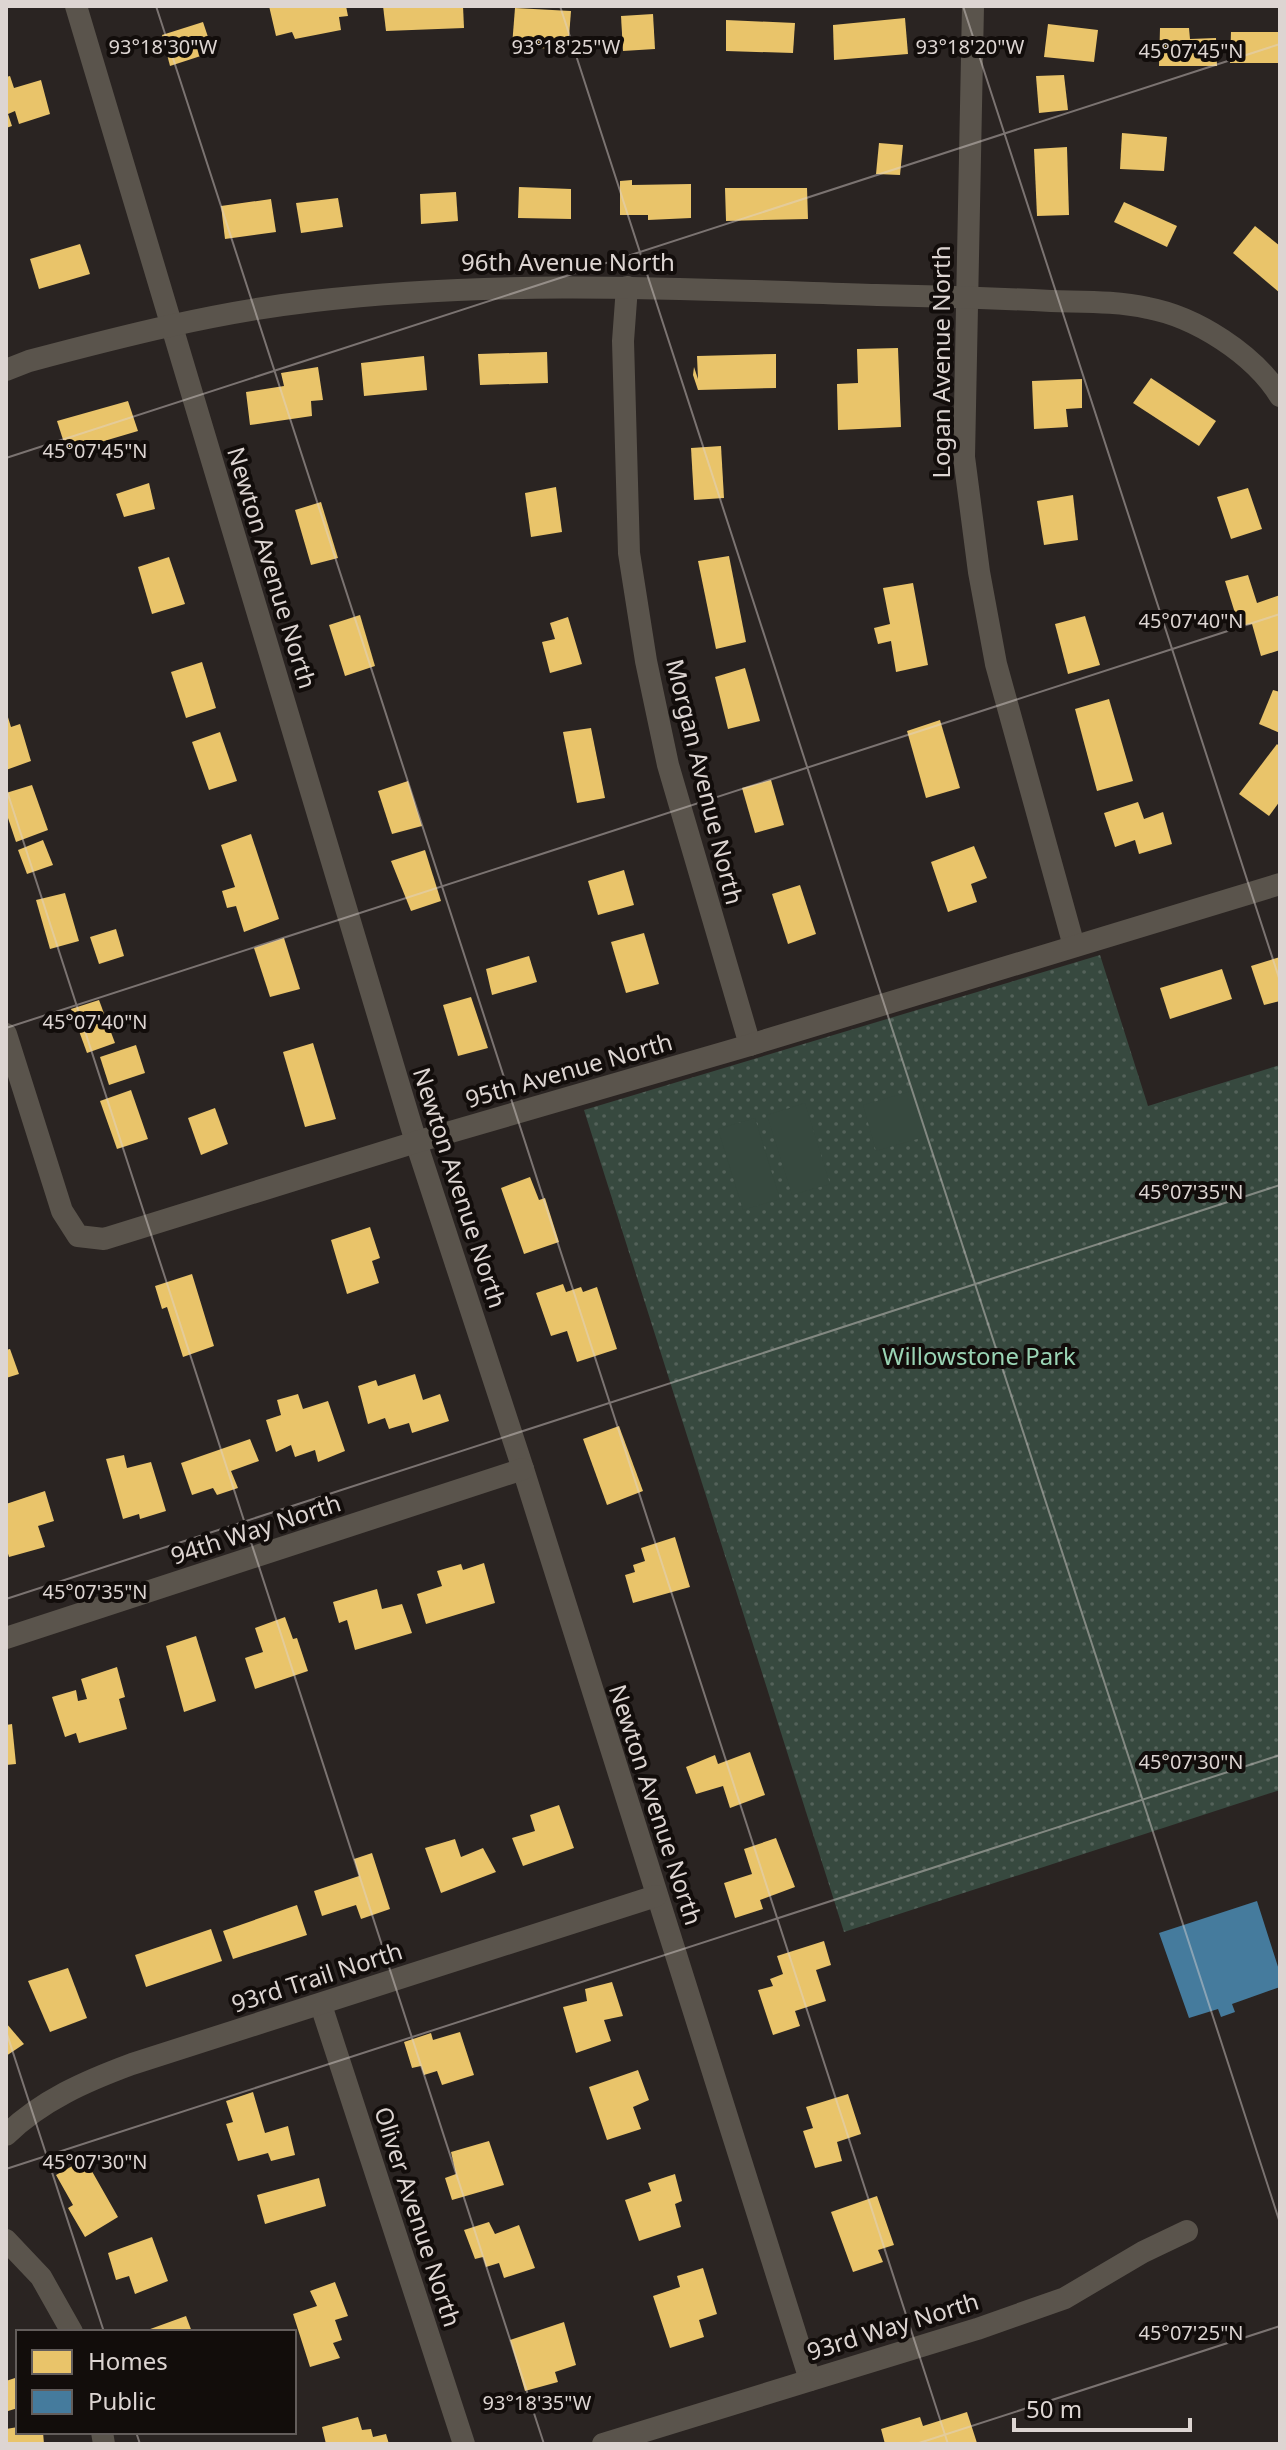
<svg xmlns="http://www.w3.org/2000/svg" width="1286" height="2450" font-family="'Noto Sans',sans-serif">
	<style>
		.grass { fill: url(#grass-dots) }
		.garden { fill: #37493f }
		.homes { fill: #e9c46a }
		.public { fill: #457b9d }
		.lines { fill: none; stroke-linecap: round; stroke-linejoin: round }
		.minor { stroke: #5a544c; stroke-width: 22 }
		.ticks { fill: none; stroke: #ddd5d2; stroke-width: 2; stroke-opacity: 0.45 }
		.labels { text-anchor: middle; stroke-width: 8; stroke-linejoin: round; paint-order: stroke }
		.street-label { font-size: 24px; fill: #ddd5d2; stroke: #120d0b }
		.park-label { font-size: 24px; fill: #9ad4b4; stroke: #120d0b }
		.ticks-label { font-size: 20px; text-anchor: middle; fill: #ddd5d2; stroke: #120d0b; stroke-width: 8; stroke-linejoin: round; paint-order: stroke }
	</style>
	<defs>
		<pattern id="grass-dots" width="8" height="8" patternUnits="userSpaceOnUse" patternTransform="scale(2)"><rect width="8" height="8" fill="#37493f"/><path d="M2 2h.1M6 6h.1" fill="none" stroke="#54625a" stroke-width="1.8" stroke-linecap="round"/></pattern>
	</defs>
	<rect width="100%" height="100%" fill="#2a2422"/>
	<path class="grass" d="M1100 955 1148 1106 1280 1065V1790L844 1932 584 1110Z"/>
	<g class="garden">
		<path d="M919 1089 931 1135 876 1151 863 1105Z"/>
		<path d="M805 1103 830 1184 792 1195 767 1115Z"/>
		<path d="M755 1118 780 1199 743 1210 718 1129Z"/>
	</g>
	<g class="homes">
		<path d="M269 6H346L348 16 339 17 341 30 295 39 292 32 276 36Z"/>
		<path d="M383 6H463L464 28 386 31Z"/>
		<path d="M515 8 571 11 568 50 512 46Z"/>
		<path d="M653 14 655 49 623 51 621 16Z"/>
		<path d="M905 18 908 54 834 60 833 25Z"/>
		<path d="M726 20 795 23 793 53 726 51Z"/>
		<path d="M203 22 213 52 170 66 162 35Z"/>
		<path d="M1048 24 1098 30 1094 62 1044 57Z"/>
		<path d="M1160 28H1189L1190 39 1216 38 1217 66H1159Z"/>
		<path d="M1231 32H1280V63H1230Z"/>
		<path d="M1064 75 1068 110 1039 113 1036 76Z"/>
		<path d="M10 76 14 88 41 80 50 114 19 124 15 111 8 114 12 126 6 128V77Z"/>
		<path d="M1122 133 1167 137 1164 171 1120 169Z"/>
		<path d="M879 143 903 145 900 175 876 174Z"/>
		<path d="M1067 147 1069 215 1037 216 1034 149Z"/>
		<path d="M632 180V185L691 184V218L648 220V215H620V181Z"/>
		<path d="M519 187 571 189V219L518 218Z"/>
		<path d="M725 188H807L808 219 726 221Z"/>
		<path d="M456 192 458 221 421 224 420 194Z"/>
		<path d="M338 198 343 227 301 233 296 203Z"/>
		<path d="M271 199 276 232 225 239 221 206Z"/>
		<path d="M1124 202 1177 226 1167 247 1114 222Z"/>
		<path d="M1255 226 1280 246V293L1233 253Z"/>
		<path d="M80 244 90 274 39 289 30 259Z"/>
		<path d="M898 348 901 427 838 430 837 384 858 383 857 349Z"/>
		<path d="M547 352 548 383 480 385 478 354Z"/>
		<path d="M776 354V388L698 390 693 375 694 367 698 379 697 356Z"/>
		<path d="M424 356 427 390 364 396 361 363Z"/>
		<path d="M318 367 323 400 311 401 312 416 250 425 246 392 284 386 281 373Z"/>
		<path d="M1151 378 1216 421 1199 446 1133 403Z"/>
		<path d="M1082 379V408L1066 409 1068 427 1034 429 1032 381Z"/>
		<path d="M128 401 138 431 67 452 57 421Z"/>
		<path d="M721 446 724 498 694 500 691 448Z"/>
		<path d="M149 483 155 509 124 517 116 494Z"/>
		<path d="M556 487 562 532 531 537 525 493Z"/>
		<path d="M1248 488 1262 529 1231 539 1217 497Z"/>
		<path d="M1073 495 1078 540 1044 545 1037 501Z"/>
		<path d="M321 502 338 558 311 565 295 510Z"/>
		<path d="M729 556 746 642 716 649 698 561Z"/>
		<path d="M169 557 185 604 152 614 138 567Z"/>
		<path d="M1248 575 1257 603 1280 595V650L1261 656 1252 624 1239 626 1225 581Z"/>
		<path d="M913 583 928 665 896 672 891 641 878 644 874 628 890 624 883 588Z"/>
		<path d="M360 615 375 666 345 676 329 625Z"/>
		<path d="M1085 616 1100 665 1068 674 1055 624Z"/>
		<path d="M568 617 582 664 550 673 542 642 555 639 550 623Z"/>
		<path d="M202 662 216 708 186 718 171 672Z"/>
		<path d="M745 668 760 721 728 729 715 677Z"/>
		<path d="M1273 690 1280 692V733L1259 724Z"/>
		<path d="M1109 699 1133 781 1097 791 1075 709Z"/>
		<path d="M7 714 11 727 20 724 31 761 6 770Z"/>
		<path d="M940 720 960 788 926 798 907 731Z"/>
		<path d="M591 728 605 798 577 803 563 732Z"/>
		<path d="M220 732 237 781 209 790 192 742Z"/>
		<path d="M1277 744 1280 747V801L1269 816 1239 794Z"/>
		<path d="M771 780 784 825 755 833 742 788Z"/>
		<path d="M408 781 422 826 392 834 378 791Z"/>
		<path d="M32 785 48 830 16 842 6 812V793Z"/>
		<path d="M1138 802 1144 819 1163 812 1172 844 1139 854 1135 840 1115 847 1104 813Z"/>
		<path d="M251 834 279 919 244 932 236 906 227 908 222 891 235 887 221 845Z"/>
		<path d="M43 840 53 865 27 874 18 850Z"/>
		<path d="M974 846 987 878 971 884 977 902 948 912 931 862Z"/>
		<path d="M425 850 441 901 411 911 391 861Z"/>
		<path d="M624 870 634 905 598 915 588 881Z"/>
		<path d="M800 885 816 934 788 944 772 894Z"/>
		<path d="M65 893 79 941 50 949 36 900Z"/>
		<path d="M116 929 124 956 99 964 90 937Z"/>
		<path d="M644 933 659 984 626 993 611 942Z"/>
		<path d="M284 938 300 989 270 997 254 948Z"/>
		<path d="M529 956 537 982 492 995 486 969Z"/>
		<path d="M1280 957V1001L1264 1005 1251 966Z"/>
		<path d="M1222 969 1232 999 1170 1019 1160 988Z"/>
		<path d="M471 997 488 1048 458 1056 443 1005Z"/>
		<path d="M99 1000 115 1043 87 1053 71 1009Z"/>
		<path d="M313 1043 336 1119 305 1127 283 1052Z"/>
		<path d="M136 1045 145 1073 109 1085 100 1057Z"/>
		<path d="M131 1090 148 1139 117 1149 100 1101Z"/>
		<path d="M215 1108 228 1144 201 1155 188 1118Z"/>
		<path d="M530 1177 539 1200 545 1198 559 1242 524 1254 501 1188Z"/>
		<path d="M370 1227 380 1258 372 1261 379 1283 347 1294 331 1240Z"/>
		<path d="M192 1274 214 1346 183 1357 167 1307 162 1309 155 1286Z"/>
		<path d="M563 1284 566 1292 581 1287 583 1292 597 1287 617 1349 577 1362 567 1331 551 1336 536 1293Z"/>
		<path d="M10 1349 19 1374 6 1378V1350Z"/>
		<path d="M415 1374 423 1400 440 1394 449 1421 412 1433 409 1423 389 1429 385 1418 368 1424 358 1386 376 1380 378 1386Z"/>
		<path d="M298 1394 303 1409 328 1401 345 1451 318 1462 315 1450 295 1457 291 1445 276 1452 266 1420 281 1415 277 1400Z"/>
		<path d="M619 1426 643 1491 607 1505 583 1439Z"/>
		<path d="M250 1439 259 1461 231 1471 238 1488 217 1495 213 1488 192 1495 181 1463Z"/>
		<path d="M124 1455 127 1468 151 1462 166 1511 140 1519 139 1514 123 1519 106 1459Z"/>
		<path d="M45 1491 54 1521 38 1526 45 1547 9 1557 6 1547 8 1534 6 1504Z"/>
		<path d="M675 1537 690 1587 633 1603 625 1575 635 1572 633 1565 645 1561 641 1548Z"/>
		<path d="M484 1563 495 1603 426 1624 417 1594 442 1586 437 1571 461 1564 463 1570Z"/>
		<path d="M377 1589 382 1609 402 1604 412 1633 355 1650 347 1620 339 1623 333 1602Z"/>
		<path d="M285 1617 293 1639 297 1638 308 1671 255 1689 245 1658 263 1652 255 1628Z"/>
		<path d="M196 1636 216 1701 184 1712 166 1646Z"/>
		<path d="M117 1667 125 1697 119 1699 127 1729 79 1743 76 1733 65 1737 52 1697 76 1690 78 1701 87 1699 81 1679Z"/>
		<path d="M12 1724 16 1764 6 1765V1725Z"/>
		<path d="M750 1752 765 1795 730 1808 723 1786 696 1794 686 1767 715 1755 718 1764Z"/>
		<path d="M559 1805 574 1848 523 1866 512 1838 535 1831 530 1815Z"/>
		<path d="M776 1838 795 1887 760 1900 763 1909 735 1918 724 1883 752 1874 744 1849Z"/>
		<path d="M455 1839 461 1857 483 1848 496 1872 441 1893 425 1848Z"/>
		<path d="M372 1853 390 1909 361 1919 356 1905 322 1916 314 1891 359 1876 354 1859Z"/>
		<path d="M297 1905 307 1935 233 1959 223 1931Z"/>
		<path d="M211 1929 222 1961 146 1987 135 1955Z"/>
		<path d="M824 1941 831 1965 816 1970 826 2001 795 2011 800 2026 773 2035 758 1990 773 1986 770 1979 783 1974 777 1956Z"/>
		<path d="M68 1968 87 2018 50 2032 28 1981Z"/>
		<path d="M612 1982 623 2016 604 2020 611 2041 576 2053 563 2007 587 2001 585 1989Z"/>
		<path d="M6 2023 24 2044 6 2056Z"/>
		<path d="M460 2032 474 2075 442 2085 437 2071 424 2075 421 2066 412 2068 404 2042 431 2033 433 2040Z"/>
		<path d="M638 2070 649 2100 633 2107 641 2129 607 2140 589 2087Z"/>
		<path d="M253 2092 265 2133 288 2126 295 2155 271 2161 268 2153 238 2161 226 2124 233 2122 226 2101Z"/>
		<path d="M848 2094 861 2134 837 2142 842 2161 815 2168 803 2131 813 2128 806 2107Z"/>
		<path d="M489 2141 504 2185 452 2200 445 2178 456 2174 451 2152Z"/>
		<path d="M85 2159 118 2217 85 2237 68 2208 73 2205 56 2175Z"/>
		<path d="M675 2174 682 2201 675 2204 681 2227 639 2241 625 2200 651 2191 648 2183Z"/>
		<path d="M319 2178 326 2206 265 2224 257 2195Z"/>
		<path d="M877 2196 894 2245 878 2250 883 2262 853 2272 831 2212Z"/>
		<path d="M489 2222 495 2234 519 2225 535 2268 504 2278 499 2263 486 2267 483 2257 475 2259 464 2230Z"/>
		<path d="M152 2237 168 2281 135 2294 129 2276 116 2280 108 2253Z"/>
		<path d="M703 2268 717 2314 699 2320 704 2337 670 2348 653 2296 680 2287 677 2276Z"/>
		<path d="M335 2282 348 2316 335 2320 342 2340 333 2343 340 2358 310 2367 293 2314 317 2306 310 2291Z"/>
		<path d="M186 2316 192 2332H142Z"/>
		<path d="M564 2322 576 2365 555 2372 558 2382 525 2391 510 2340Z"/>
		<path d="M18 2377V2408L8 2411 6 2381Z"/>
		<path d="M967 2412 977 2443 973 2444H885L881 2429 920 2417 923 2426Z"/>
		<path d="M358 2417 362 2430 371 2429 373 2437 386 2434 389 2444H326L322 2427Z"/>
		<path d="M18 2427V2432H43L44 2444H6V2429Z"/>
	</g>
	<path class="public" d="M1257 1901 1280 1973V1987L1232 2004 1235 2012 1221 2017 1218 2009 1189 2018 1159 1933Z"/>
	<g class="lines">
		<g class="minor">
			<path d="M76 6 416 1142 523 1469 810 2380"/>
			<path d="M973 6 964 457 979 572 996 664 1074 946"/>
			<path d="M627 287 623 341 629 553 646 661 668 765 750 1045"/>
			<path d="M6 370 29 361C123 336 217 312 314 301 501 279 688 289 877 295 935 296 993 298 1051 301 1083 302 1117 301 1148 308 1196 317 1254 354 1280 396"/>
			<path d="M6 1034 62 1211 78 1236 104 1239 416 1142 750 1045 1280 884"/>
			<path d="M6 1638 523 1469"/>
			<path d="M321 2005 464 2444"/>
			<path d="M6 2135C42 2100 86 2081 132 2064L656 1896"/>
			<path d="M6 2240 41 2277 72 2332"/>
			<path d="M102 2432 104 2444"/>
			<path d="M603 2444 977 2329 1065 2298 1143 2252 1187 2231"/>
		</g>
	</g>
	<path class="ticks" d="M156 6 948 2444M560 6 1280 2223M963 6 1280 981M6 458 1280 44M6 788 544 2444M6 1028 1280 614M6 1599 1280 1185M6 2031 104 2332M6 2169 1280 1755M136 2432 140 2444M916 2444 1280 2326"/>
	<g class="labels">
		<g class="street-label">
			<text x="568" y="271">96th Avenue North</text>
			<text transform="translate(942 362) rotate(-90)" y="8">Logan Avenue North</text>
			<text transform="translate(271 568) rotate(73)" y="8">Newton Avenue North</text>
			<text transform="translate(704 782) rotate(76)" y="8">Morgan Avenue North</text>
			<text transform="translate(569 1071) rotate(-16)" y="8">95th Avenue North</text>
			<text transform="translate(459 1188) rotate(72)" y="8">Newton Avenue North</text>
			<text transform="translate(256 1530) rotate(-18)" y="8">94th Way North</text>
			<text transform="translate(655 1805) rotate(72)" y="8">Newton Avenue North</text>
			<text transform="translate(317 1978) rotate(-18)" y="8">93rd Trail North</text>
			<text transform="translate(417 2217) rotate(72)" y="8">Oliver Avenue North</text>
			<text transform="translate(893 2327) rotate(-17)" y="8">93rd Way North</text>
		</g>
		<g class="park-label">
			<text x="979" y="1365">Willowstone Park</text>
		</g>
	</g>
	<g class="ticks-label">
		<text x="163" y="54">93°18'30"W</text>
		<text x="566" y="54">93°18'25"W</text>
		<text x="970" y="54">93°18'20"W</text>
		<text x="1191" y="58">45°07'45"N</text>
		<text x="95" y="458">45°07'45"N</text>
		<text x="1191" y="628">45°07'40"N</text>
		<text x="95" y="1029">45°07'40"N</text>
		<text x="1191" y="1199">45°07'35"N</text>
		<text x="95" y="1599">45°07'35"N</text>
		<text x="1191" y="1769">45°07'30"N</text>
		<text x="95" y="2169">45°07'30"N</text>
		<text x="1191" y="2340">45°07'25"N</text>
		<text x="537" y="2410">93°18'35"W</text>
	</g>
	<rect width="1286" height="2450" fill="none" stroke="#ddd5d2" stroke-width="16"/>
	<rect x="16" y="2330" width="280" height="104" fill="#120d0b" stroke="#635d5b" stroke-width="2"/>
	<rect x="32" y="2350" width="40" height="24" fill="#e9c46a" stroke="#635d5b" stroke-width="2"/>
	<text x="88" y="2370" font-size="24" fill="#ddd5d2">Homes</text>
	<rect x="32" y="2390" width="40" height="24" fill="#457b9d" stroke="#635d5b" stroke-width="2"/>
	<text x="88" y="2410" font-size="24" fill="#ddd5d2">Public</text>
	<path d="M1014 2418v12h176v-12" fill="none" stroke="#ddd5d2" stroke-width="4"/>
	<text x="1026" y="2418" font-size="24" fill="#ddd5d2" stroke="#120d0b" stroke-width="6" paint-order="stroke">50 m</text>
</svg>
